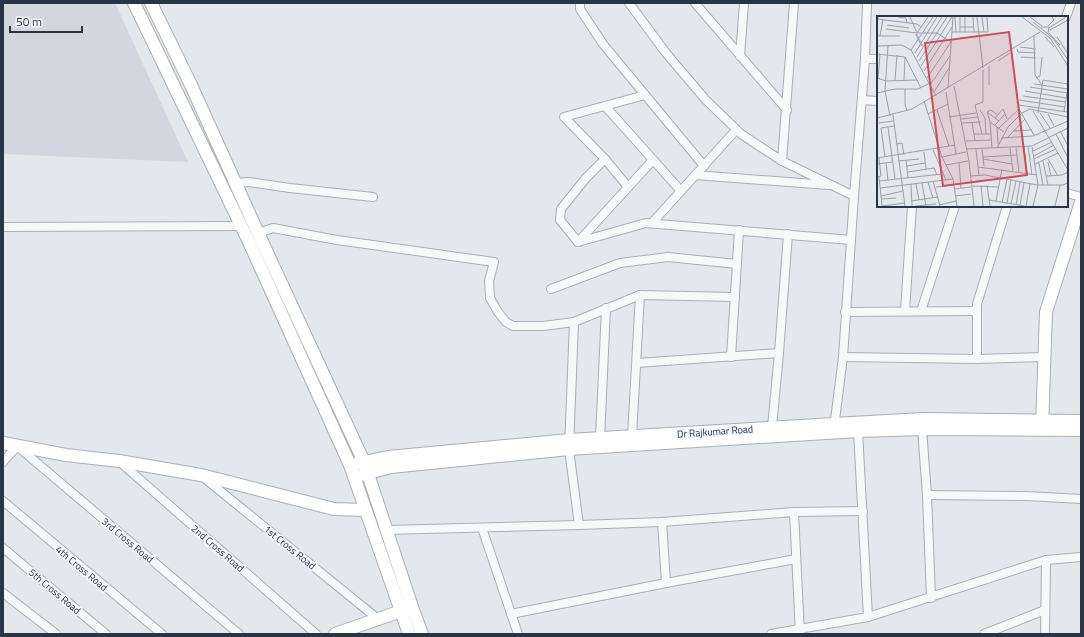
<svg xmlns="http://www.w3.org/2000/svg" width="1084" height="637" font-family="'Titillium Web',sans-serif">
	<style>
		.built { fill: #d2d6de }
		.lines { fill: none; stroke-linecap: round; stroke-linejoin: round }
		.street-casing { stroke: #a9aeb7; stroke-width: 10 }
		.secondary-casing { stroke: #a9aeb7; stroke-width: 14 }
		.street { stroke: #f7f8fa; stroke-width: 8 }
		.secondary { stroke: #fff; stroke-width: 12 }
		.labels { text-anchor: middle; stroke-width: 3.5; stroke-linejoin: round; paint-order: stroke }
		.street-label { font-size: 10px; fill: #2b3445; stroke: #f4f6f9 }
		.inset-river { fill: none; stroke: #9fb4cc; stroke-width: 2 }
		.inset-road { fill: none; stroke: #9a9fa9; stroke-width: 1 }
		.view { fill: #d1495b; fill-opacity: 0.15; stroke: #d1495b; stroke-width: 2 }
		.inset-edge { fill: none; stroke: #2b3445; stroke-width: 2 }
	</style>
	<rect width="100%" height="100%" fill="#e4e7ec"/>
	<path class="built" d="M3 3H115L188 162 3 154Z"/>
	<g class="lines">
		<g class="street-casing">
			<g id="street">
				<path d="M580 3V9L603 44 704 166"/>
				<path d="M629 3 666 53 705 99 741 134 782 161 854 196"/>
				<path d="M695 3 787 110"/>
				<path d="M1066 17 1071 3"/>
				<path d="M740 56 744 3"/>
				<path d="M865 59H878"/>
				<path d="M862 100 878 101"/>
				<path d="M605 106 681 191"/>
				<path d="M782 161 794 3"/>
				<path d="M695 175 828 185"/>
				<path d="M235 183 249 182 290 188 373 197"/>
				<path d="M628 187 605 159 564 117 645 95"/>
				<path d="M1067 193 1081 197"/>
				<path d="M652 223 736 130"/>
				<path d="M3 227 242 226"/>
				<path d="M258 233 273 228 337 240 494 262 489 281 490 298 498 312 506 322 513 326H543L574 322 640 295 735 297"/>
				<path d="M578 242 646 223 851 240"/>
				<path d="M578 242 653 160"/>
				<path d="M578 242 560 220 561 209 586 178 605 159"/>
				<path d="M551 289 620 263 668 257 737 264"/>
				<path d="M905 311 912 206"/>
				<path d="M921 311 955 206"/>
				<path d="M845 312 977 311"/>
				<path d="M574 322 569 449 579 525"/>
				<path d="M731 357 739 230"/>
				<path d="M843 357 977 359 1045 357"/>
				<path d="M977 359V304L1007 206"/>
				<path d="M637 363 779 353"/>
				<path d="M772 427 779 353 788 234"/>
				<path d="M834 428 843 357 854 196 865 59 867 3"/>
				<path d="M922 429 927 495 931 598"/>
				<path d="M858 431 868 617"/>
				<path d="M632 436 640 295"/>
				<path d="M600 438 606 308"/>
				<path d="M3 462 17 446 239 634"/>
				<path d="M120 462 316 634"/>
				<path d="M203 477 378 619"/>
				<path d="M927 495 1026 496 1081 499"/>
				<path d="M3 501 162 634"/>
				<path d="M794 512 800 634"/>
				<path d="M662 522 666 583"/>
				<path d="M482 528 518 634"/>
				<path d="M387 530 579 525 662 522 794 512 863 511"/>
				<path d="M3 548 106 634"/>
				<path d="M3 593 56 634"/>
				<path d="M511 614 666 583 796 559"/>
				<path d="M771 634 868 617 1046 560 1081 557"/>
				<path d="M984 634 1045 610"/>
				<path d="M1045 634 1046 560"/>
			</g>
		</g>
		<g class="secondary-casing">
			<g id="secondary">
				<path d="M134 3 249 242 350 465 409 634"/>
				<path d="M151 3 191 85 258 233 364 462 412 607 422 634"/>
				<path d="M1042 428 1046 312 1081 202"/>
				<path d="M3 443 66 455 119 461 201 475 334 509 365 510"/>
				<path d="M350 465 388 457 569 440 834 424 923 419 1081 421"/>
				<path d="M354 477 391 467 569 449 858 431 922 429 1081 430"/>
				<path d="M335 634 407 609"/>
			</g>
		</g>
		<use href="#street" class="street"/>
		<use href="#secondary" class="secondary"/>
	</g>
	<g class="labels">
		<g class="street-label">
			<text transform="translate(715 431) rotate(-4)" y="4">Dr Rajkumar Road</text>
			<text transform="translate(128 540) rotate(40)" y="4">3rd Cross Road</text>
			<text transform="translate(290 547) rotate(39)" y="4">1st Cross Road</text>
			<text transform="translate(218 548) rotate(41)" y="4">2nd Cross Road</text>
			<text transform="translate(82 568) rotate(40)" y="4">4th Cross Road</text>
			<text transform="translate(55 591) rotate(40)" y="4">5th Cross Road</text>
		</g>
	</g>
	<g transform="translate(877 16)">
		<rect width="191" height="191" fill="#e4e7ec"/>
		<path class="inset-river" d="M39 18 45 30"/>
		<path class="inset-road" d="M21 1 29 2 30 7M33 1 40 17H60L74 26 50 62M78 1 79 16M83 1V16M88 1V16M96 1 97 16M100 1 106 52M105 1 107 16M145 1 173 22 191 50M153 1 165 10M0 3 40 8 44 11M156 6 176 22 191 44M10 9 32 12M171 10 177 4 175 1M83 11H97M164 11H172L171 17M172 12 189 1M9 13 40 17 51 1M173 14 191 4M75 16H111L110 1M172 17 183 29M0 20H23M3 20 6 3M157 20 158 59 165 69M168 21 177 31M180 21 191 38M0 30 25 29 34 34 59 80M11 30 8 75 13 100M143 31 159 33M140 33 141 36 159 37M34 34 56 1M38 37 60 1M0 38 28 41 44 72M40 41 65 1M144 41 159 42M42 45 70 1M121 45 133 37M44 50 75 1M112 50V69M47 55 75 11M0 62 9 65 40 64M159 62 163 60 165 41M1 63 3 38M18 64 20 39M27 64 28 41M157 68 191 73M53 69 73 40M77 70 92 145 97 190M153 71 190 77M71 72 76 1M28 73V88L30 95M148 75 189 82M57 76 72 52M69 76 79 138M0 77 18 73H41L53 67M146 80 189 86M142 84 188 91M47 85 65 141 76 163 80 190M141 89 191 96M60 94 72 130M103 94 108 102 109 118M156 95 191 154M110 96 113 105 115 132M110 96 122 105M110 96 114 94 121 99M187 96 190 77M161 97 166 64 191 68M163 97 173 112M51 98 71 88M171 98 177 110M16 99 28 190M72 101 99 97M0 102 35 93 163 16M118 102 126 93 130 103M84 103 101 101M95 106 98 125M113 106 127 116M2 107 16 105M85 107 104 106M118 109 128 98M11 111 18 163M120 111 121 128M122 112 142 93 157 119M137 115 155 114M183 115 191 130M97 118H114M105 118 98 89 106 86V54M179 118 191 142M131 121 148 103M124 122 156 120 191 105M89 125 114 124M19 128 25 127 27 139M151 130 155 159M147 131 150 158M155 131 161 169 156 190M120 132 131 111 145 97 153 93 191 101M133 132 136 155M139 132 142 156M90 133 155 130 191 112M99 133 102 160M105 133 107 150M56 134 69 164M156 135 175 126M47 136 49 153M157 140 177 129M8 141 4 112 17 110M65 141 89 136M106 141 140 139M0 142 78 129M106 143 135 148M157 143 179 133M171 143 181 160M29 144 31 162M21 145 42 143M166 145 171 169M171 146 174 160M9 147 11 164M82 147 84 172M162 147 166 169M0 148 15 146M158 148 181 137M69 149 91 145M30 150 48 147M101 151 160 159M31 156 57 152 60 159M94 160 108 159 160 169H186L191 167M170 160 185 159 191 156M0 161 4 160 2 142M2 161 5 190M2 165 65 158M56 165 63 190M51 166 56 182M45 167 49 190M34 168 35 190M39 168 42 184M104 169 106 190M110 169 113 190M95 170 122 171M59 171 77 169M3 172 76 163M77 173 94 171M4 180 26 175M78 180 94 178M5 183 19 182M112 184 147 190M34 185 61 181M119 185 125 153M125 187 130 163M130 187 134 164M134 188 139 165M62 189 79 185M139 189 143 166M143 189 147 167M5 190 28 187M38 190 59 188M149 190 153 168M178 190 183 169"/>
		<path class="view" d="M132 16 150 159 66 170 48 27Z"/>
		<rect width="191" height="191" class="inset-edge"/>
	</g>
	<rect width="1084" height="637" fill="none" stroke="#2b3445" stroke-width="8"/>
	<path d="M10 26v6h72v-6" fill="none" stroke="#2b3445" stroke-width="2"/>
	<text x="16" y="26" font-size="12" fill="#2b3445" stroke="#f4f6f9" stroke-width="3" paint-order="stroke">50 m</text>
</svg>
